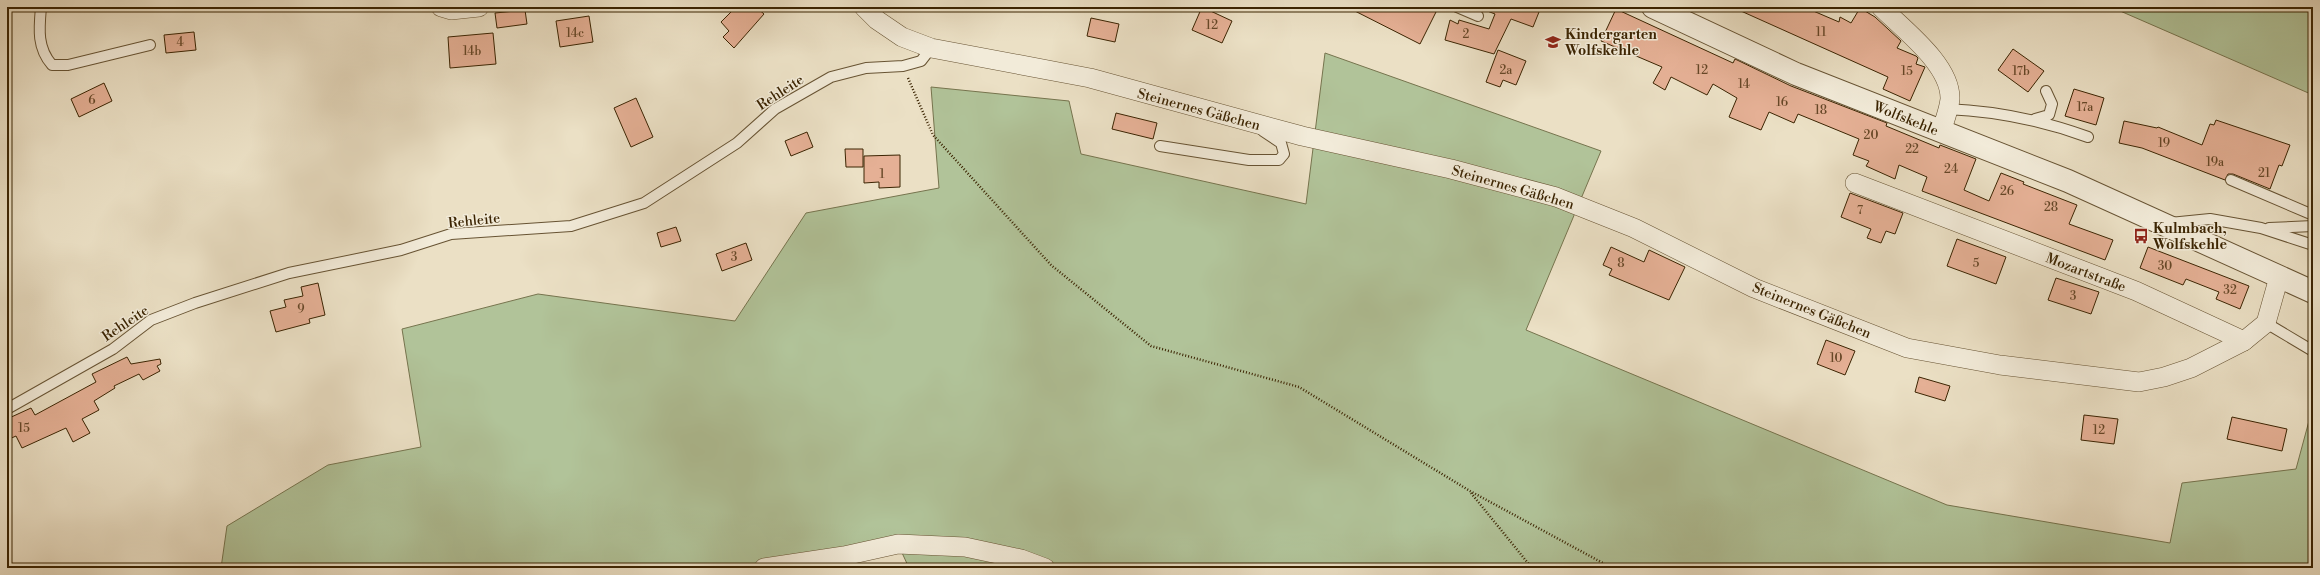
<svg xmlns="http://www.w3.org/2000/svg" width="2320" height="575" font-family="'Libre Bodoni',serif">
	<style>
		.green { fill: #b1c399; stroke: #76744e }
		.building { fill: #e5b095; stroke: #3b2402 }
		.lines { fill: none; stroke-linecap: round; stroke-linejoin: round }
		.service-casing { stroke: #675333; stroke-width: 12 }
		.minor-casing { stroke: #675333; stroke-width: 20 }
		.tertiary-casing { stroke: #675333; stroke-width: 24 }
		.path { stroke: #3b2402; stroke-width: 2.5; stroke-dasharray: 1 2; stroke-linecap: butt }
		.service { stroke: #f2ebd9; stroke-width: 10 }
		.minor { stroke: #f2ebd9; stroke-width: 19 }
		.tertiary { stroke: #f2ebd9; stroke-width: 22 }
		.labels { text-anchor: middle; stroke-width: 3; stroke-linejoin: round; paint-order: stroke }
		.number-label { font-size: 12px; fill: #664727 }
		.poi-label { font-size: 14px; font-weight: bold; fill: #3b2402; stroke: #f2ebd9; text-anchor: start }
		.street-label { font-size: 14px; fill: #3b2402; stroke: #f2ebd9 }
	</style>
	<rect width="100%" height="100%" fill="#ebe0c5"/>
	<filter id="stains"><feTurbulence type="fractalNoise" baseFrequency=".005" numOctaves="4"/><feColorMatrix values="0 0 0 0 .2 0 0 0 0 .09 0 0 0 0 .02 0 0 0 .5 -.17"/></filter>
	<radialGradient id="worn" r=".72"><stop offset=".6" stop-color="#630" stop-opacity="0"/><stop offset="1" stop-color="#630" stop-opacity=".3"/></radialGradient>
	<g class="green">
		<path d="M2111 7H2313V95Z"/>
		<path d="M1325 53 1601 151 1526 330 1947 505 2170 543 2182 483 2296 469 2313 406V568H909L898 544 764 568H221L227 526 328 465 421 447 402 329 538 294 735 321 806 213 939 188 931 87 1069 101 1081 154 1306 204Z"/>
	</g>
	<g class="building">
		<path d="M736 7H756L764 14 734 48 723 37 729 31 721 22Z"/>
		<path d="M1202 7 1232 21 1222 43 1192 30Z"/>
		<path d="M1347 7H1426L1436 12 1420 44Z"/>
		<path d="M1482 7H1541L1533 27 1511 19 1494 54 1445 40 1450 20 1458 24 1459 20 1489 29 1495 14 1482 9Z"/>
		<path d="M1732 7H1804L1839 22 1840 17 1851 23 1860 8 1875 17 1901 41 1897 48 1916 56 1918 58 1916 64 1925 67 1910 101 1883 89 1888 77Z"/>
		<path d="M1616 9 1733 63 1735 59 1791 86 1887 123 1886 126 1939 148 1940 145 1976 159 1964 190 1989 201 2001 173 2024 182 2023 184 2077 205 2069 224 2113 240 2105 260 1922 191 1927 177 1899 165 1895 179 1866 166 1869 161 1853 155 1859 139 1798 114 1794 123 1769 112 1761 130 1729 117 1737 98 1713 84 1707 95 1671 77 1665 90 1653 83 1662 67 1601 41Z"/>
		<path d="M525 10 527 24 497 28 495 13Z"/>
		<path d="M589 16 593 42 560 47 556 21Z"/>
		<path d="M1091 18 1119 24 1115 42 1087 36Z"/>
		<path d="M194 32 196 50 166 53 164 35Z"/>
		<path d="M493 33 496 64 450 68 448 37Z"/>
		<path d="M2013 49 2044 71 2028 92 1998 70Z"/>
		<path d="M1498 50 1526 61 1516 85 1503 80 1500 87 1486 82Z"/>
		<path d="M104 83 112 101 79 117 71 99Z"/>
		<path d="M2074 89 2104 98 2096 125 2065 116Z"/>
		<path d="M636 98 653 137 631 147 614 108Z"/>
		<path d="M1116 113 1157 123 1153 139 1112 129Z"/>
		<path d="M2216 120 2290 145 2282 166 2279 165 2270 189 2233 174H2228L2225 180 2142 148 2119 143 2124 121 2157 128 2158 127 2202 145 2210 124 2214 125Z"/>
		<path d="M807 132 813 147 791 156 785 141Z"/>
		<path d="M845 149H863V167H846Z"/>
		<path d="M900 155V187L879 188V182L864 183V156Z"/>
		<path d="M1850 193 1903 213 1895 234 1886 231 1881 243 1867 238 1871 229 1841 217Z"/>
		<path d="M676 227 681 241 661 247 657 233Z"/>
		<path d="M1957 239 2006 257 1996 284 1947 266Z"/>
		<path d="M746 243 752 260 722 271 716 254Z"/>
		<path d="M1611 247 1644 262 1649 250 1685 267 1669 300 1609 275 1612 269 1603 265Z"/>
		<path d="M2148 247 2249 286 2240 309 2216 299 2219 292 2186 279 2183 285 2140 268Z"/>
		<path d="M2056 278 2099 292 2091 314 2048 300Z"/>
		<path d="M318 283 325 315 309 319 310 323 276 332 270 311 286 307 284 300 303 296 301 287Z"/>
		<path d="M1826 340 1855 351 1845 375 1817 364Z"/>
		<path d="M127 357 131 364 160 359 161 364 157 366 160 371 143 380 139 374 114 386 115 388 94 401 99 410 82 419 90 433 73 442 66 428 22 448 16 436 7 440V419L31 408 35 415 96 382 92 374Z"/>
		<path d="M1919 377 1950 386 1945 401 1915 392Z"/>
		<path d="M2084 415 2118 419 2114 444 2081 440Z"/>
		<path d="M2232 417 2287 429 2282 451 2227 439Z"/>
	</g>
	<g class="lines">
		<g class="service-casing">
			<g id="service">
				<path d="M41 7C39 29 37 48 52 65H68L150 45"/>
				<path d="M1457 7 1478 16"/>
				<path d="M1947 109C1997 111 2041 120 2088 137"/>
				<path d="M2035 119 2049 115 2052 104 2046 91"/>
				<path d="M1160 146 1249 160H1279L1284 154 1281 143 1263 131"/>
				<path d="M2231 180 2313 215"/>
				<path d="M2170 223 2210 219 2261 228 2313 245"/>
				<path d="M2269 228 2313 226"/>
				<path d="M2266 323 2313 351"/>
				<path d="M7 409 113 349 151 320 195 303 289 273 401 250 451 234 571 226 644 203 737 143 775 109 831 77 866 68 903 66 921 61 931 48"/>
			</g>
		</g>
		<g class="minor-casing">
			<g id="minor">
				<path d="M441 7 451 10 479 7"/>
				<path d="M864 7 877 20 902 37 931 48 1090 78 1302 136 1451 169 1556 197 1634 228 1754 288 1907 348 2000 365 2139 382 2164 377 2191 368 2244 341"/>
				<path d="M1881 7C1904 30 1951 65 1950 99 1949 110 1944 122 1941 132"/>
				<path d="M1855 183 2136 291 2244 341 2266 323 2279 277"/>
				<path d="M764 568 844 556 898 544 965 547 1021 559 1045 568"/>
			</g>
		</g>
		<g class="tertiary-casing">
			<path id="tertiary" d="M1653 7 1796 74 2068 181 2313 292"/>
		</g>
		<g class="path">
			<path d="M908 78 933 135 1051 265 1151 346 1299 387 1470 491 1612 568"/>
			<path d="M1471 493 1532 568"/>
		</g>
		<use href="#service" class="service"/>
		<use href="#minor" class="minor"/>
		<use href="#tertiary" class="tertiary"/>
	</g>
	<defs>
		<g id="school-bare" transform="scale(1.2)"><path d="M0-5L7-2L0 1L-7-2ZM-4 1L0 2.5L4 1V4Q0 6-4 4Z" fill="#8f2418" stroke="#f2ebd9" stroke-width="2.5" paint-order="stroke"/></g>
		<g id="bus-bare" transform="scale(1.2)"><path d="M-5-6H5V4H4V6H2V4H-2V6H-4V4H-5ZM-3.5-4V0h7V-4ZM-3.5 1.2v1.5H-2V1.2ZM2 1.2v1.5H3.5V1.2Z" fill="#8f2418" stroke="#f2ebd9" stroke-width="2.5" paint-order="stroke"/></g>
	</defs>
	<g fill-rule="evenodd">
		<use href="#school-bare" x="1553" y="42"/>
		<use href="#bus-bare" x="2141" y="236"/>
	</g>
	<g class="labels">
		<g class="number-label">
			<text x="1212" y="29">12</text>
			<text x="1821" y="36">11</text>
			<text x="575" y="37">14c</text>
			<text x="1466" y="38">2</text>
			<text x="180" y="46">4</text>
			<text x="472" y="55">14b</text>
			<text x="1506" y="74">2a</text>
			<text x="1702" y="74">12</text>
			<text x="1907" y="75">15</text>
			<text x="2021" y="75">17b</text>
			<text x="1744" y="88">14</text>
			<text x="92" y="104">6</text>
			<text x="1782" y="106">16</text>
			<text x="2085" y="111">17a</text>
			<text x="1821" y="114">18</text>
			<text x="1871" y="139">20</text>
			<text x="2164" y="147">19</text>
			<text x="1912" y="153">22</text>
			<text x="2215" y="166">19a</text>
			<text x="1951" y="173">24</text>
			<text x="2264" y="177">21</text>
			<text x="882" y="178">1</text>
			<text x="2007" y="195">26</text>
			<text x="2051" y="211">28</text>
			<text x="1860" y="214">7</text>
			<text x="734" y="261">3</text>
			<text x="1621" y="267">8</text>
			<text x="1976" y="267">5</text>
			<text x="2165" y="270">30</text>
			<text x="2230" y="294">32</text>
			<text x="2073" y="300">3</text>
			<text x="301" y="313">9</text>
			<text x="1836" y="362">10</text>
			<text x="24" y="432">15</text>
			<text x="2099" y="434">12</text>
		</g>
		<g class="poi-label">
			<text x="1565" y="39">Kindergarten<tspan x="1565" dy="16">Wolfskehle</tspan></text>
			<text x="2153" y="233">Kulmbach,<tspan x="2153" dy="16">Wolfskehle</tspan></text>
		</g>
		<g class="street-label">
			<text transform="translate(780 92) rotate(-33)" y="5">Rehleite</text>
			<text transform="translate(1199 109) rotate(15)" y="5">Steinernes Gäßchen</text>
			<text transform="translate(1906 118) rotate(22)" y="5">Wolfskehle</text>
			<text transform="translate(1513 187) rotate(16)" y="5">Steinernes Gäßchen</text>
			<text transform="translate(474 220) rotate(-6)" y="5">Rehleite</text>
			<text transform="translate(2086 272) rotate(21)" y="5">Mozartstraße</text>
			<text transform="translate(1812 310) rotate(22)" y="5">Steinernes Gäßchen</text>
			<text transform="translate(125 323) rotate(-34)" y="5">Rehleite</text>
		</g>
	</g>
	<rect width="2320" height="575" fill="none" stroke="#ebe0c5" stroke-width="24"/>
	<rect x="8" y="8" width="2304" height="559" fill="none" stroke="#3b2402" stroke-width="2"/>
	<rect x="12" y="12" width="2296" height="551" fill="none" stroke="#3b2402"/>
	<rect width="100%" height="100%" filter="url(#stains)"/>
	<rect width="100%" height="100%" fill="url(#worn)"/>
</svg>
